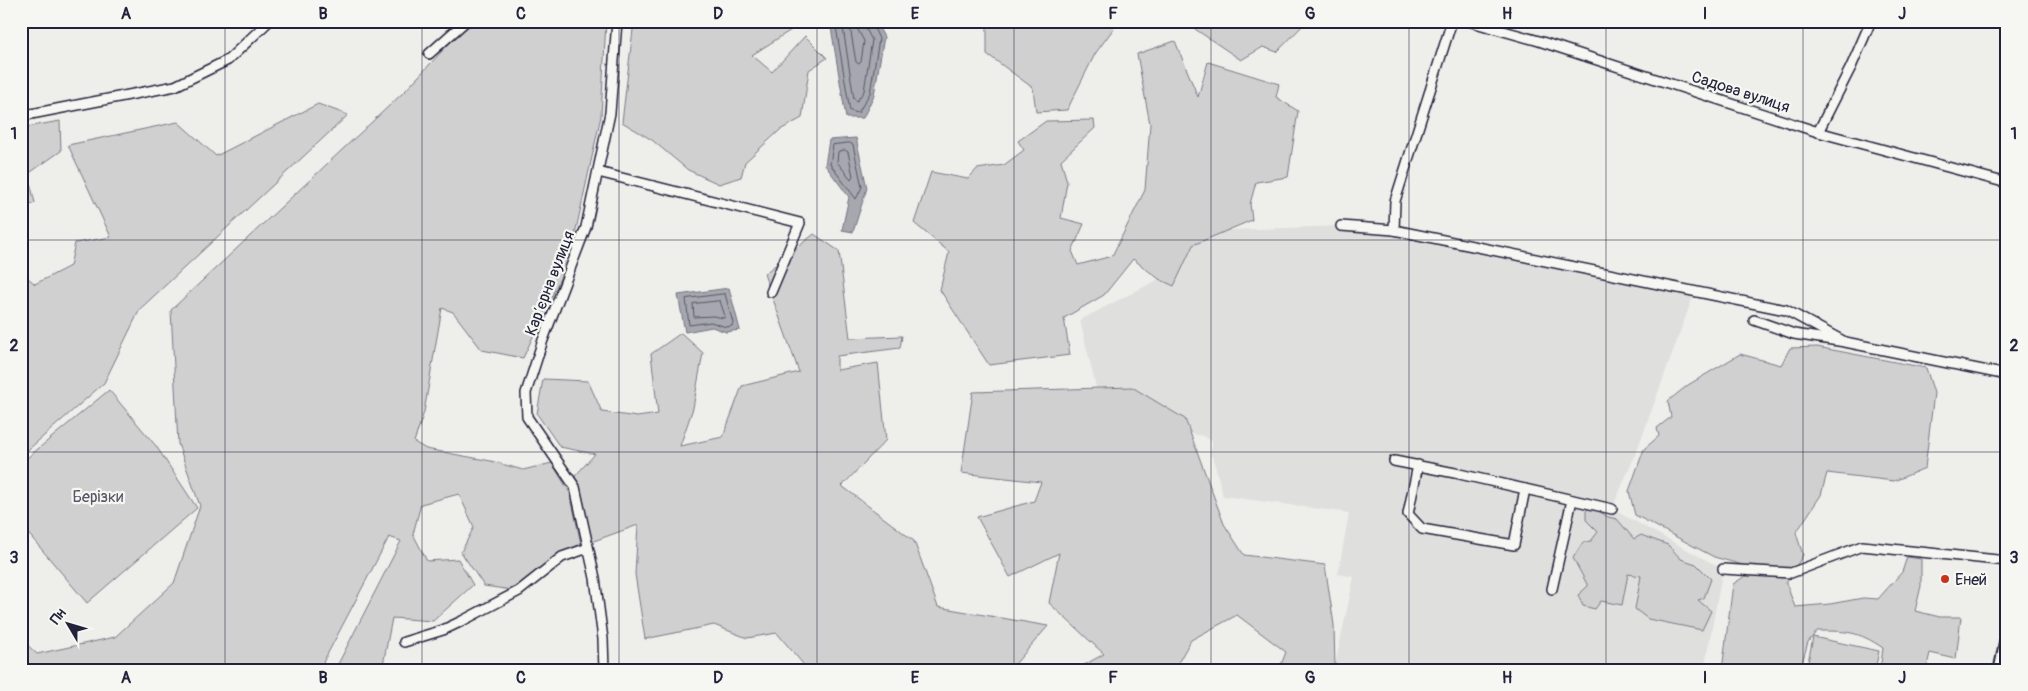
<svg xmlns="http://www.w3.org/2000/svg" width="2028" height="691" font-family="Pangolin,sans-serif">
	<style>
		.built { fill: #dfdfde }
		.green { fill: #d0d0d1; stroke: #797986 }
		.water { fill: #a7a7af; stroke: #727281 }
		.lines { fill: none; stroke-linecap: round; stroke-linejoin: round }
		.shore { stroke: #575769; stroke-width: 1 }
		.minor-casing { stroke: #22223b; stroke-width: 12 }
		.major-casing { stroke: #22223b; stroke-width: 15 }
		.minor { stroke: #f6f6f2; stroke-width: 9 }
		.major { stroke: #f6f6f2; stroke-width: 11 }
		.grid { fill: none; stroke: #22223b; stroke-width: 1; stroke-opacity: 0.55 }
		.poi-dot { fill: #c8321e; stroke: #f6f6f2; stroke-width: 2 }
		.labels { text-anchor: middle; stroke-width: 4.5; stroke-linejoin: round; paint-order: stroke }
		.street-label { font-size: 16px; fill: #22223b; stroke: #f6f6f2 }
		.park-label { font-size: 16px; fill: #565668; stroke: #f6f6f2 }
		.poi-label { font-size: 16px; fill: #22223b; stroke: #f6f6f2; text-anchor: start }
		.neatline { fill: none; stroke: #22223b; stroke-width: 2 }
		.grid-label { font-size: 16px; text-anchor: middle; font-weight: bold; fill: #22223b }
	</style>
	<rect width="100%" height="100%" fill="#eeeeeb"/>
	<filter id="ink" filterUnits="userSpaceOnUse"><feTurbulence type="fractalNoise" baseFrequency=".02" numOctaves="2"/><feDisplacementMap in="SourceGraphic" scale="10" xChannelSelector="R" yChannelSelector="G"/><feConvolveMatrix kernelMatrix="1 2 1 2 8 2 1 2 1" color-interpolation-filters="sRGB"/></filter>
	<g filter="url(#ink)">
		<path class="built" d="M1341 226 1394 230 1695 291 1636 453 1612 509 1723 569 1704 670H1334L1354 577 1338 574 1349 513 1223 496 1213 458 1210 454 1213 442 1203 436 1103 417 1080 320 1159 279 1183 245 1189 230H1232Z"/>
		<g class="green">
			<path d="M470 21H606L601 116 570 257 523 358 482 350 453 312 442 308 424 412 414 442 426 449 491 461 523 470 552 463 570 493 581 544 558 554 512 590 484 586 461 552 474 527 459 494 421 504 413 534 427 561 458 559 473 585 433 621 392 618 382 670H335L401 541 389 537 319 670H21V639L37 654 115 637 174 583 200 506 178 444 171 310 405 91Z"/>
			<path d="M634 21H805L752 55 772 72 805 36 827 58 809 70 802 118 780 130 745 162 741 177 719 184 688 170 652 140 622 122Z"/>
			<path d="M987 21H1119L1095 54 1067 110 1036 112 1033 88 987 54Z"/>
			<path d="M1193 21H1227L1233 29 1246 21H1307L1277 52 1263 47 1241 60 1195 29Z"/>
			<path d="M1175 41 1198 97 1208 62 1279 84 1276 97 1298 111 1288 177 1256 182 1250 204 1252 220 1193 245 1174 286 1159 279 1133 259 1104 295 1064 318 1070 355 989 365 940 290 949 252 914 223 931 172 968 179 977 169 1004 165 1024 150 1018 141 1046 121 1094 120 1095 128 1061 160 1067 182 1061 218 1084 224 1072 251 1078 265 1112 256 1145 190 1150 124 1137 54Z"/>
			<path d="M318 104 348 115 140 309 104 383 21 456V272L35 284 70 266 75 243 111 237 68 145 178 122 216 156Z"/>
			<path d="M60 121 61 151 28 174 35 203 21 209V128Z"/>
			<path d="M814 234 839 251 850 338 902 336 900 348 837 356V370L878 363 886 440 842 486 914 541 938 607 1048 626 1010 670H929L922 665 911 670H878L876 668 870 670H808L777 633 747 638 714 625 645 639 635 574 638 525 591 542 575 476 595 454 560 447 537 414 543 379 588 381 602 412 637 417 658 414 651 354 681 333 703 353 693 408 680 446 723 437 742 386 799 372 764 274Z"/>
			<path d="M1817 347 1926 368 1934 393 1925 468 1894 481 1827 473 1821 495 1796 533 1803 555 1786 583 1795 607 1830 604 1863 598 1878 599 1902 572 1907 557 1921 559V586L1915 611 1940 617H1961L1956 659 1930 653 1926 670H1880L1883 648C1858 631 1847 631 1817 631L1808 642 1802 663 1808 670H1722L1733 584 1745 576 1743 565 1714 557 1635 515 1629 491 1644 449 1659 436 1657 428 1671 417 1668 401 1688 385 1740 354 1781 365 1790 348Z"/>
			<path d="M1132 387 1185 419 1224 524 1244 555 1325 565 1334 625 1335 670H1279L1286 652 1237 615 1191 640 1174 670H1075L1104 654 1049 603 1059 553 1010 577 977 517 1034 501 1041 482 961 473 973 392Z"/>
			<path d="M109 390 156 446 197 508 87 603 21 525V463Z"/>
			<path d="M1591 506 1608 517 1617 519 1634 539 1641 535 1668 545 1681 559 1696 564 1711 579 1704 598 1698 600 1711 611 1702 630 1648 619 1635 609 1641 576 1628 574 1622 605 1601 601 1595 609 1583 606 1578 595 1588 586 1573 558 1583 542 1591 541 1598 532 1586 520V511Z"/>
			<path d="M1813 637 1879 651 1875 670H1822L1807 667Z"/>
		</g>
		<g class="water">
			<path d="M830 21H875L884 37 874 95 863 118H846Z"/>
			<path d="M856 138 867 188 853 232 842 230 849 197 825 165 829 140Z"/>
			<path d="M729 288 740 330 726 332 712 327 685 332 678 295Z"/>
		</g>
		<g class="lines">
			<g class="shore">
				<path d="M835 21 850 111 858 113 870 93 879 39 871 21"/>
				<path d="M842 21 854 99 857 101 864 91 872 40 865 27V21"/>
				<path d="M849 21 856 62 859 64 861 62 864 41 858 30 857 21"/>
				<path d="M850 143 853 145 862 187 856 199 830 164 833 145Z"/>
				<path d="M845 150 848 152 853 176 851 179 837 162 838 152Z"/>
				<path d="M725 294 733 323 732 326 726 327 711 322 689 325 686 299Z"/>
				<path d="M720 301 725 316 724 318 713 316 694 317 693 304Z"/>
			</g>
			<g class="minor-casing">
				<g id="minor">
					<path d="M1468 21 1539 41 1818 132 2007 183"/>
					<path d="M429 54 466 21"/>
					<path d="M21 116 175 86 228 60 269 21"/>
					<path d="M1818 132 1851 67 1871 21"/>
					<path d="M598 172 800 223 771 292"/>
					<path d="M1341 226 1394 230 1786 310 1845 342"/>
					<path d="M1394 230 1395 201 1452 21"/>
					<path d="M1754 320 1794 334 1845 342 2007 375"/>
					<path d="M1394 461 1455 473 1612 509"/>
					<path d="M1418 465 1408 514 1422 529 1514 545 1525 489"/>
					<path d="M1723 569 1791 573 1862 546 2007 561"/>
					<path d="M1552 589 1572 500"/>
					<path d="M404 642 443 630 462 621 519 591 562 557 588 548"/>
					<path d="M604 670 603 639 595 578 575 487 527 417 526 393 543 340 586 227 610 113 617 21"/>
				</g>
			</g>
			<g class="major-casing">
				<path id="major" d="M2000 670 2007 635"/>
			</g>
			<use href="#minor" class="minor"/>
			<use href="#major" class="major"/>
		</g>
	</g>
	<path class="grid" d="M225 21V670M422 21V670M619 21V670M817 21V670M1014 21V670M1211 21V670M1409 21V670M1606 21V670M1803 21V670M21 240H2007M21 452H2007"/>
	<circle class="poi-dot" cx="1945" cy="579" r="5"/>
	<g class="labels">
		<g class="street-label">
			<text transform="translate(1741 91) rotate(18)" y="6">Садова вулиця</text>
			<text transform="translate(549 283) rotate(-69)" y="6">Карʼєрна вулиця</text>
		</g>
		<g class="park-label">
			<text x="98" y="502">Берізки</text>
		</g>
		<g class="poi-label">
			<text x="1955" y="585">Еней</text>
		</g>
	</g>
	<rect width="2028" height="691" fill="none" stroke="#f6f6f2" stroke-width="55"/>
	<g transform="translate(68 624) rotate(308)" stroke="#f6f6f2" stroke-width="4" paint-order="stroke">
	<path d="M0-4L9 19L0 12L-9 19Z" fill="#22223b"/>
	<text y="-8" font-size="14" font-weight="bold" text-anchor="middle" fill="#22223b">Пн</text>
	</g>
	<rect x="28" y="28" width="1972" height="636" class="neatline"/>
	<g class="grid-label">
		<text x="126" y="19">A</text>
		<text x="323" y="19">B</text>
		<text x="521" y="19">C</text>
		<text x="718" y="19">D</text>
		<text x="915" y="19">E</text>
		<text x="1113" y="19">F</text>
		<text x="1310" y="19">G</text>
		<text x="1507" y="19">H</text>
		<text x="1705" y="19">I</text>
		<text x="1902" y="19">J</text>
		<text x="14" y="139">1</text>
		<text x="2014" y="139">1</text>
		<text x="14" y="351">2</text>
		<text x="2014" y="351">2</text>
		<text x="14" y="563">3</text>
		<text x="2014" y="563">3</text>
		<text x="126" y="683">A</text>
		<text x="323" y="683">B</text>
		<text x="521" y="683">C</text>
		<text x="718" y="683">D</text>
		<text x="915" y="683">E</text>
		<text x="1113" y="683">F</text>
		<text x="1310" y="683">G</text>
		<text x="1507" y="683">H</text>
		<text x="1705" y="683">I</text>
		<text x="1902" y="683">J</text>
	</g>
</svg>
